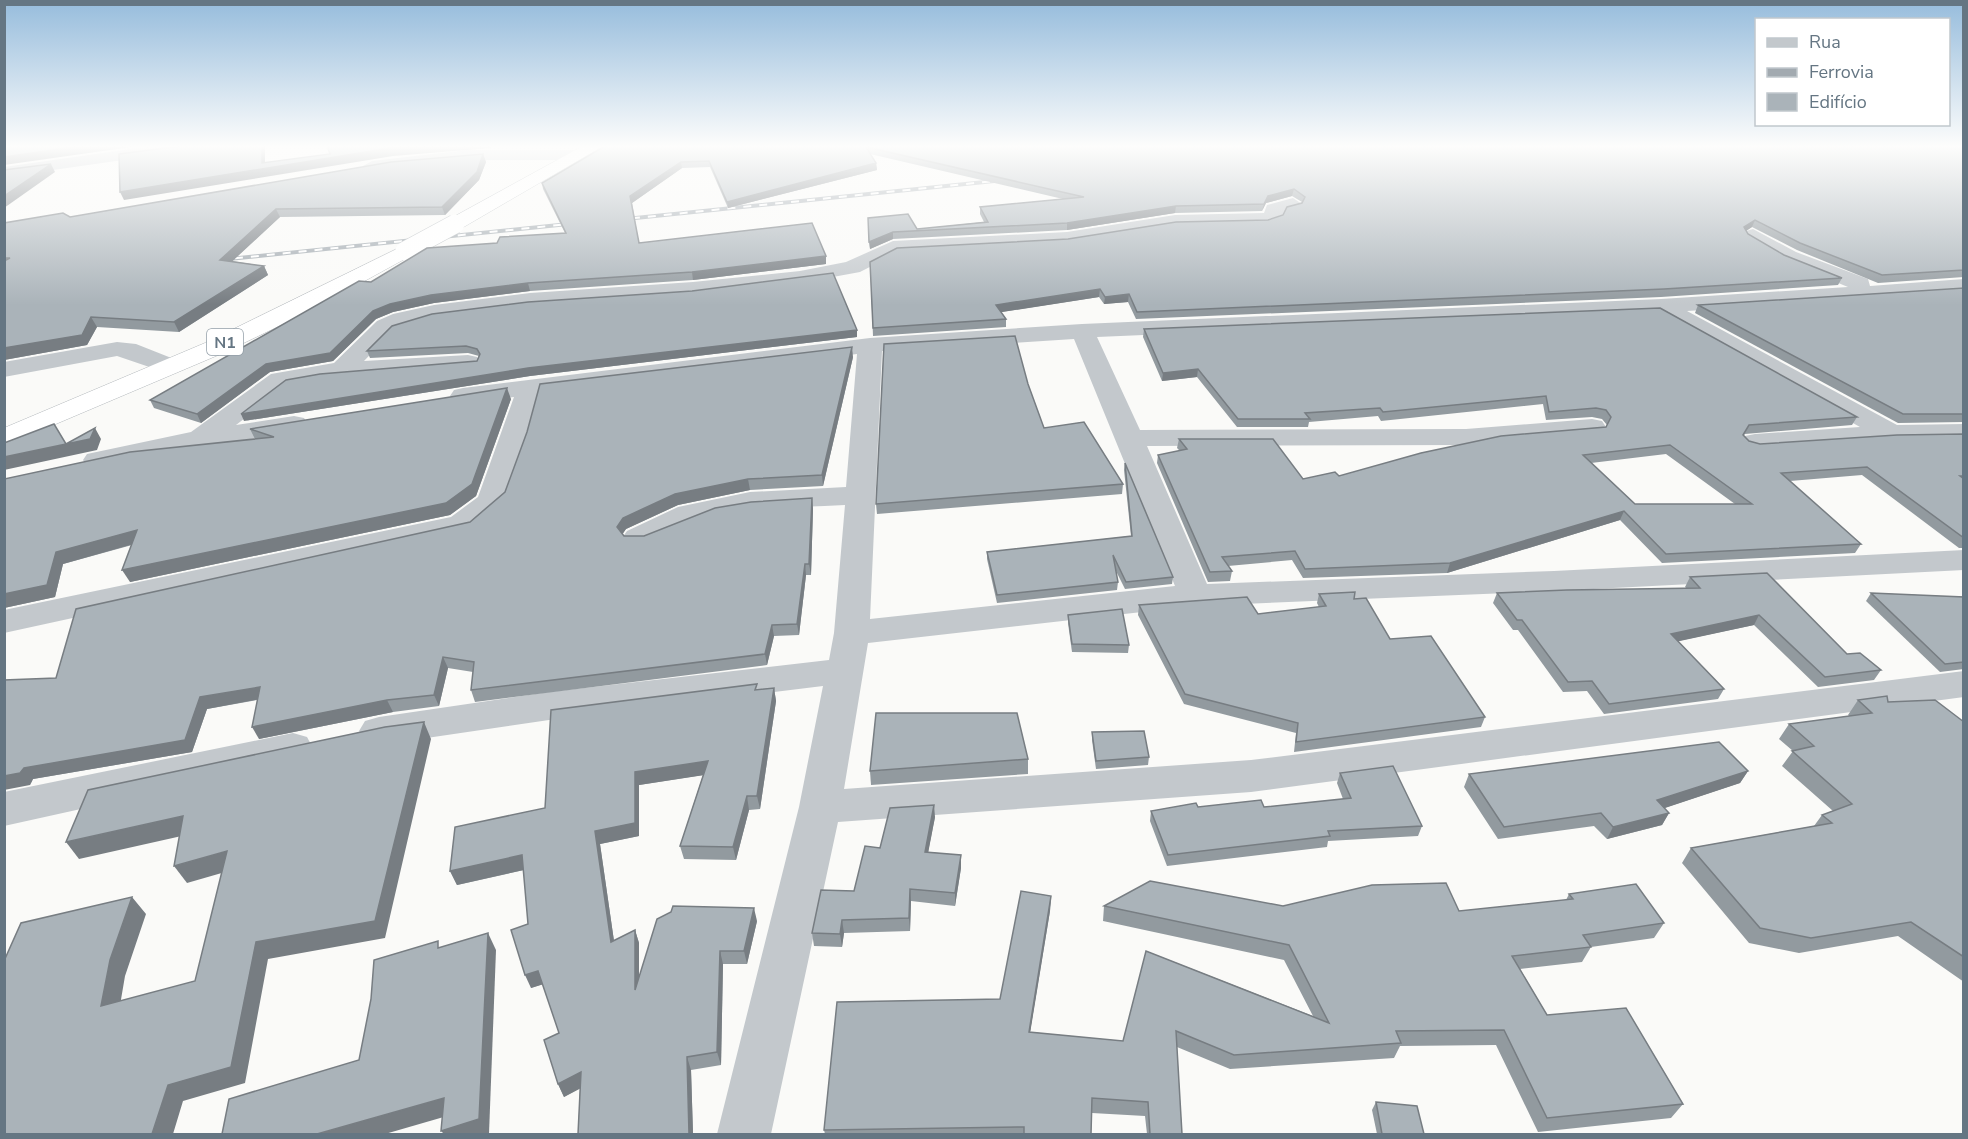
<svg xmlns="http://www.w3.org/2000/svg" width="1968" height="1139" font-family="'Nunito Sans',sans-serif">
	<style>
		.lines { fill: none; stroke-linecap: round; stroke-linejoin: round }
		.highway-casing { stroke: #b4b9bd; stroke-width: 1 }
		.minor { fill: #c3c8cc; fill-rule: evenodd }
		.highway { fill: #fff; fill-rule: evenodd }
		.rail-casing { stroke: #a2aab0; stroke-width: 4 }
		.rail { stroke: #fff; stroke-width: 2; stroke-dasharray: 8; stroke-linecap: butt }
		.highway-bridge-casing { stroke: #b4b9bd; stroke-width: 20; stroke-linecap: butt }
		.highway-bridge { stroke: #fff; stroke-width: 19 }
		.wall { fill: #929a9f; fill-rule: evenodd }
		.shaded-wall { fill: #777d82 }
		.building { fill: #aab3b9; stroke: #777d82; stroke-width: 1.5; fill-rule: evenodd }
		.labels { text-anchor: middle; stroke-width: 6; stroke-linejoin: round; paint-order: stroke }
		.shield { fill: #fff; stroke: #939fa8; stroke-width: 1.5 }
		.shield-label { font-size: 16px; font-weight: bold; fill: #657683 }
	</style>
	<rect width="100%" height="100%" fill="#fafaf8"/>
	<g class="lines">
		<g class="highway-casing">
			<g id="highway">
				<path d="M583 146H603L462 228H448L445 224 448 220Z"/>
				<path d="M405 245 412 247 415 251 412 255 308 312 223 353 4 446V428L205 343Z"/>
			</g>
		</g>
		<g class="minor">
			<path d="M152 146H194L186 151 4 177V167Z"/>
			<path d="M467 150H577L585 155 577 160H467L372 171 363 166 372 161Z"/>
			<path d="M1293 198 1302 204 1300 208 1284 212 1281 220 1267 225 1175 227 1067 244 897 253 860 272 800 283 693 296 530 307 408 324 393 331 364 361 468 355 477 357 480 362 477 367 468 369 323 379 288 385 236 425 294 416 304 418 308 424 304 430 294 432 200 447 97 469 87 466 83 460 87 454 191 432 271 374 334 363 377 321 393 314 434 305 530 293 693 282 800 271 846 262 893 241 1067 232 1175 215 1264 213 1267 205Z"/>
			<path d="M1753 229 1796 252 1868 279 1870 286 1964 279V293L1687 311 1897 425 1964 424V440L1892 441 1755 450 1745 448 1741 442 1745 436 1755 434 1860 427 1657 313 1097 337 1140 430 1466 429 1592 419 1602 421 1606 427 1602 433 1592 435 1466 445 1147 446 1207 584 1554 571 1964 550V570L1554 591 1195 606 868 643 844 789 1251 760 1964 671V697L1251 792 838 822 771 1134H717L799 807 823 686 549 720 379 745 365 741 359 731 365 721 379 717 549 692 829 660 834 633 845 505C797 508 745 506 699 521 675 529 653 551 627 545L622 538 627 531 678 507 750 492 846 487 857 354 541 394 528 441 506 502 472 531 4 633V610L451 517 478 497 514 397 463 404 454 402 450 396 454 390 463 388 870 338 1082 324 1661 299 1848 287 1782 260 1746 239 1743 235 1746 231ZM1074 339 1175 586 870 619 882 351Z"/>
			<path d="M117 342 136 344 179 361 183 366 179 371 170 374 117 356 4 377V362Z"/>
			<path d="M293 733 307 737 313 748 307 759 4 826V792Z"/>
		</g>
		<use href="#highway" class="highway"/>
		<g class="rail-casing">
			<g id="rail">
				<path d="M616 220 1004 180"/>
				<path d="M219 260 578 223"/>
			</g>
		</g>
		<use href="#rail" class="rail"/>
		<g class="highway-bridge-casing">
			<path id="highway-bridge" d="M405 251 455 224"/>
		</g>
		<use href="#highway-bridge" class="highway-bridge"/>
	</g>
	<g class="wall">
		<path d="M605 146H1964V277L1878 283 1797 250 1752 227 1746 231 1748 234 1784 255 1842 278 1838 285 1661 297 1136 319 1128 302 1104 304 1099 297 1001 312 1006 319V327L873 336 870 262 1068 239 1268 220 1283 215 1302 202 1292 196 1266 203 1262 211 1175 213 1067 230 893 239 870 249 868 218 917 229 984 222 980 214V207L1063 199 870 154 876 163 877 170 728 208 710 167 682 168 632 203 639 243 826 264 693 280 530 291 434 303 393 312 376 319 333 361 270 372 201 423 154 408 150 400 371 282 497 243 565 233 543 189 542 183Z"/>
		<path d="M483 154 486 162 479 180 445 215 280 217 232 261 264 266 268 275 179 332 97 327 87 345 4 360V223L70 217Z"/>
		<path d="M1964 288V422L1898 423 1695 313 1698 305Z"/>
		<path d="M392 326 857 330V337L530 376 244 421 477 361 479 356 468 353 370 358 367 351Z"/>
		<path d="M1144 329 1857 417 1852 425 1745 434 1744 435 1749 441 1760 444 1964 434V548H1959L1862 475 1790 481 1861 544 1855 553 1662 563 1620 520 1447 573 1303 578 1292 560 1228 566 1232 571 1230 581 1208 582 1157 463 1158 455 1180 451 1177 448 1179 439 1303 479 1339 476 1606 427 1607 425 1602 419 1592 417 1546 420 1543 404 1381 421 1378 416 1309 422 1308 427H1237L1197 377 1162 381 1143 337ZM1666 454 1735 504H1635L1591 463Z"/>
		<path d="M853 357 823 486 750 490 678 505 626 529 622 534 624 536H644L812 498 813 509 811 575H806L799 635 774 636 767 665 475 702 471 690 473 672 448 668 439 706 393 712 259 739 257 700 207 709 192 752 33 779 30 785 56 678 470 522Z"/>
		<path d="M1028 384 1044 428 1123 484 1122 494 877 514 876 504Z"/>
		<path d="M511 399 476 496 450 515 130 582 132 545 63 564 55 597 4 608V479L255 439 250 429Z"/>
		<path d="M1125 463 1173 577 1172 584 1125 589 1115 569 1118 582 1117 590 997 603 987 559V552L1131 536 1124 470Z"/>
		<path d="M1690 577 1847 654 1881 670 1874 680 1818 687 1754 625 1678 641 1724 689 1718 699 1604 714 1587 691 1563 692 1518 630H1513L1493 603 1497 593 1686 588 1685 587Z"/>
		<path d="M1871 593 1964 597V669L1940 672 1866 601Z"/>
		<path d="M1319 594 1354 599 1390 639 1485 717 1481 727 1294 752 1296 733 1184 704 1138 615 1139 605 1258 614 1319 607 1317 603Z"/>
		<path d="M1068 615 1129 645 1128 653 1072 652 1068 623Z"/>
		<path d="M774 688 776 701 760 809 749 810 736 860 684 859 680 846 703 775 639 785V836L600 844 614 941 635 930 639 943V975L757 921 747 964H723L721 1065 691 1070 693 1134H578L580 1088 564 1097 558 1084 559 1033 543 984 531 988 528 924 524 870 457 885 450 871 545 808 758 690Z"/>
		<path d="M1858 700 1888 702 1964 722V982L1898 936 1799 953 1749 943 1682 863 1691 848 1814 826 1822 815 1833 811 1782 766 1793 751 1779 739 1789 724 1849 716 1848 715Z"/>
		<path d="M1092 732 1149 757 1148 765 1096 769 1092 740Z"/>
		<path d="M1028 759V774L871 785 870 771Z"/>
		<path d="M1748 771 1740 783 1664 808 1669 813 1662 825 1607 839 1594 826 1498 839 1464 787 1469 774Z"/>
		<path d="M1340 773 1422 826 1418 836 1328 841 1327 847 1167 866 1150 821 1151 811 1198 807H1264L1343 799 1337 783Z"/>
		<path d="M935 817 928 852 961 855V868L955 906 911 901 910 931 844 933 842 947 814 946 812 933 854 891 880 848Z"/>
		<path d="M1569 894 1664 923 1654 938 1591 947 1582 962 1520 969 1547 1015 1683 1104 1671 1118 1538 1132 1496 1045 1400 1046 1394 1058 1230 1069 1177 1047 1182 1134H1147L1145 1116 1092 1113 1091 1134H825L824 1130 1000 999 1051 896 1050 911 1030 1032 1123 1041 1146 951 1313 1016 1284 960 1103 921 1104 906H1283L1459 911 1566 900Z"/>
		<path d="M1376 1102 1424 1134H1377L1372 1110Z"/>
	</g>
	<g class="shaded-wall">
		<path d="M81 146H138L4 165V157Z"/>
		<path d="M262 146H265V168L390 148 417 146H492L491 148 393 156 124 200 120 192 262 163Z"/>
		<path d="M483 154 486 162 479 180 445 215 442 207Z"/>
		<path d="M681 162 682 168 632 203 630 196Z"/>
		<path d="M876 163 877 170 728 208 727 202Z"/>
		<path d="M51 164 55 172 4 208V196Z"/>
		<path d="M1294 189 1292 196 1266 203 1262 211 1264 204 1268 196Z"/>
		<path d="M1176 206 1175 213 1067 230V223Z"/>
		<path d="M276 209 280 217 224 269 220 260Z"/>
		<path d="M1755 220 1752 227 1741 234 1744 227Z"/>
		<path d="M893 232V239L870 249 869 242Z"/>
		<path d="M826 256V264L693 280 692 272Z"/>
		<path d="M264 266 268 275 179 332 174 322Z"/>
		<path d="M528 283 530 291 434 303 393 312 376 319 333 361 270 372 201 423 197 414 266 364 373 311 390 304 431 295Z"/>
		<path d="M1100 289 1099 297 996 313V305Z"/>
		<path d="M1129 294 1128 302 1104 304 1105 297Z"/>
		<path d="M91 317 97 327 87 345 4 360V348Z"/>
		<path d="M857 330V337L530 376 244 421 241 414 528 368Z"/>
		<path d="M852 347 853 357 823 486 822 475Z"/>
		<path d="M1198 369 1197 377 1162 381 1163 373Z"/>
		<path d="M507 388 511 399 476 496 450 515 130 582 122 570Z"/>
		<path d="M95 428 101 439 97 450 4 470V457L90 439Z"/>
		<path d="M748 479 750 490 678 505 626 529 620 538 617 527 623 518 675 494Z"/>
		<path d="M812 498 813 509 811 575 809 564Z"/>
		<path d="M1624 511 1620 520 1447 573 1450 563Z"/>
		<path d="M137 530 144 541 63 564 55 597 4 608V594L56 552Z"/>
		<path d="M805 564 806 575 799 635 797 624Z"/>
		<path d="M1759 615 1754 625 1666 644 1671 634Z"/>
		<path d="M772 625 774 636 767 665 765 654Z"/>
		<path d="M443 657 448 668 439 706 434 695Z"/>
		<path d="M260 687 266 698 207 709 192 752 33 779 30 785 4 790V776L24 768 200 697Z"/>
		<path d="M774 688 776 701 760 809 757 796Z"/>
		<path d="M387 700 393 712 259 739 252 727Z"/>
		<path d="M424 722 431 739 385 938 268 959 245 1083 183 1101 173 1134H152L168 1085 256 942Z"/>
		<path d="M708 761 711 774 639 785V836L600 844 616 955 611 942 595 831 635 772Z"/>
		<path d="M1748 771 1740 783 1650 813 1657 800Z"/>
		<path d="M747 796 749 810 736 860 733 847Z"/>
		<path d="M934 805 935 817 926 864 925 852Z"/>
		<path d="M1669 813 1662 825 1607 839 1613 827Z"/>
		<path d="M183 816 195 833 79 859 66 842Z"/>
		<path d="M227 851 239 868 187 883 174 866Z"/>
		<path d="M522 855 528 869 457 885 450 871Z"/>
		<path d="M961 855V868L955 906V893Z"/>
		<path d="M910 889 911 901 910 931 909 918Z"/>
		<path d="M1051 896 1050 911 1028 1046 1029 1032Z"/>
		<path d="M132 897 146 914 125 976 117 1023 101 1006 110 960Z"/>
		<path d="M754 908 757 921 747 964 744 951Z"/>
		<path d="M842 920 844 933 842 947 840 934Z"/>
		<path d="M635 930 639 943V1003L635 990Z"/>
		<path d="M488 933 496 950 489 1134H444L441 1131Z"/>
		<path d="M720 951 723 964 721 1065 717 1052Z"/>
		<path d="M538 971 544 984 531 988 525 975Z"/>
		<path d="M687 1057 691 1070 693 1134H689Z"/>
		<path d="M581 1072 587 1085 564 1097 558 1084Z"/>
		<path d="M444 1098 454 1114 385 1134H317Z"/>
	</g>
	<g class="building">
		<path d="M4 146H81L4 157Z"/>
		<path d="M181 146H262V163L330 154 327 146H417L390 148 120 192 119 154Z"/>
		<path d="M605 146H1964V270L1882 275 1800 243 1755 220 1744 227 1748 234 1784 255 1842 278 1664 289 1137 312 1129 294 1105 297 1100 289 996 305 1006 319 873 328 870 262 897 248 1068 239 1176 222 1268 220 1283 215 1287 207 1302 203 1305 197 1294 189 1268 196 1264 204 1176 206 1067 223 893 232 869 242 868 218 908 214 917 229 988 222 980 207 1084 197 866 147 876 163 727 202 709 161 681 162 630 196 639 243 812 223 826 256 692 272 528 283 431 295 390 304 373 311 330 353 266 364 197 414 150 400 359 281 371 282 427 248 497 243 500 237 566 233 542 183Z"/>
		<path d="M483 154 477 172 442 207 276 209 220 260 264 266 174 322 91 317 82 335 4 348V261L10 258H4V223L63 213 70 217 391 162Z"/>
		<path d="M51 164 4 196V170Z"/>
		<path d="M833 273 857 330 528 368 241 414 286 380 320 374 477 361 480 354 477 349 466 346 367 351 392 326 432 314 528 302 692 291Z"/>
		<path d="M1964 288V414H1903L1698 305Z"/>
		<path d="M1660 308 1857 417 1749 425 1743 435 1749 441 1760 444 1897 435 1964 434V476H1960L1964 479V538L1867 467 1781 473 1861 544 1666 554 1624 511 1450 563 1305 569 1295 551 1222 557 1232 571 1210 572 1158 455 1187 449 1179 439H1273L1303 479 1335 472 1339 476 1421 453 1501 436 1606 427 1611 417 1606 410 1596 408 1549 412 1546 396 1383 412 1380 408 1305 413 1310 419H1238L1198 369 1163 373 1144 329ZM1670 445 1752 504H1635L1583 455Z"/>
		<path d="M1015 336 1028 384 1044 428 1084 422 1123 484 876 504 884 344Z"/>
		<path d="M852 347 822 475 748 479 675 494 623 518 617 527 624 536H644L715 508 751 502 812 498 809 564H805L797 624 772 625 765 654 471 690 474 662 443 657 434 695 387 700 252 727 260 687 200 697 185 740 24 768 20 773 4 776V680L56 678 76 609 470 522 505 492 527 432 540 384Z"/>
		<path d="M507 388 472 484 446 503 122 570 137 530 56 552 47 585 4 594V479L130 452 274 437 250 429Z"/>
		<path d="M54 424 66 444 95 428 90 439 4 457V443Z"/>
		<path d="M1125 463 1173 577 1126 582 1113 555 1118 582 997 595 987 552 1132 536Z"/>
		<path d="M1767 573 1847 654 1860 653 1881 670 1825 677 1759 615 1671 634 1724 689 1609 704 1592 681 1568 682 1522 620H1517L1497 593 1567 590 1700 588 1690 577Z"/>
		<path d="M1355 592 1354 599 1366 598 1390 639 1431 636 1485 717 1296 742 1298 723 1185 694 1139 605 1247 597 1258 614 1326 606 1319 594Z"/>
		<path d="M1871 593 1964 597V662L1945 664Z"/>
		<path d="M1122 609 1129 645 1072 644 1068 615Z"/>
		<path d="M757 684 755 690 774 688 757 796H747L733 847 680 846 708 761 635 772V823L595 831 611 942 635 930V990L657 919 671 912 673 906 754 908 744 951H720L717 1052 687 1057 689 1134H578L581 1072 558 1084 544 1040 559 1033 538 971 525 975 511 930 528 924 522 855 450 871 455 827 545 808 551 710Z"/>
		<path d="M1887 696 1888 702 1935 700 1964 722V957L1911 922 1811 938 1760 928 1691 848 1832 823 1822 815 1852 804 1792 751 1814 746 1789 724 1872 713 1858 700Z"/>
		<path d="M876 713H1017L1028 759 870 771Z"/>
		<path d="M424 722 375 921 256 942 231 1067 168 1085 152 1134H4V961L21 923 132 897 110 960 101 1006 195 981 227 851 174 866 183 816 66 842 88 790 385 727Z"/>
		<path d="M1144 731 1149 757 1096 761 1092 732Z"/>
		<path d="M1719 742 1748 771 1657 800 1669 813 1613 827 1601 813 1504 827 1469 774Z"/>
		<path d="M1393 766 1422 826 1328 831 1330 836 1168 855 1151 811 1196 803 1198 807 1261 800 1264 807 1351 798 1340 773Z"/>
		<path d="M934 805 925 852 961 855 955 893 910 889 909 918 842 920 840 934 812 933 821 890 854 891 865 846 880 848 890 808Z"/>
		<path d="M1150 881 1283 906 1372 885 1446 883 1459 911 1573 899 1569 894 1636 884 1664 923 1583 935 1591 947 1512 956 1547 1015 1626 1008 1683 1104 1547 1118 1504 1030 1396 1031 1401 1043 1234 1055 1176 1031 1182 1134H1150L1148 1102 1092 1098 1091 1134H1024V1127L824 1130 837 1002 1000 999 1021 891 1051 896 1029 1032 1123 1041 1146 951 1329 1023 1289 945 1104 906Z"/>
		<path d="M488 933 479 1119 441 1131 444 1098 317 1134H222L229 1099 359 1060 371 999 374 960 438 941V948Z"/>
		<path d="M1376 1102 1417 1106 1424 1134H1382Z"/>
	</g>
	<linearGradient id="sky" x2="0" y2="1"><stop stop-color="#96bcdc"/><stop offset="0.48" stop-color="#fdfdfc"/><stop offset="1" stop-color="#fdfdfc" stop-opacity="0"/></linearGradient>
	<rect width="1968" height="305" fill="url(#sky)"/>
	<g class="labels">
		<rect class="shield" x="207" y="329" width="36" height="26" rx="4.5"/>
		<g class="shield-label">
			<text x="225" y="348">N1</text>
		</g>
	</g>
	<rect width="1968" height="1139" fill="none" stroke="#657683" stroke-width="12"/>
	<rect x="1755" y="18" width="195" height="108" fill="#ffffff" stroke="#c1c8cd" stroke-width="1.5"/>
	<rect x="1767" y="38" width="30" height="9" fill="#c3c8cc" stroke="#c1c8cd" stroke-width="1.5"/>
	<text x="1809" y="48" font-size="18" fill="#657683">Rua</text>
	<rect x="1767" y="68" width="30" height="9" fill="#a2aab0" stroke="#c1c8cd" stroke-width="1.5"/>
	<text x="1809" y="78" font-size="18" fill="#657683">Ferrovia</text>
	<rect x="1767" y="93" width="30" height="18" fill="#aab3b9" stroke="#c1c8cd" stroke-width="1.5"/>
	<text x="1809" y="108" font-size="18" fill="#657683">Edifício</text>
</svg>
